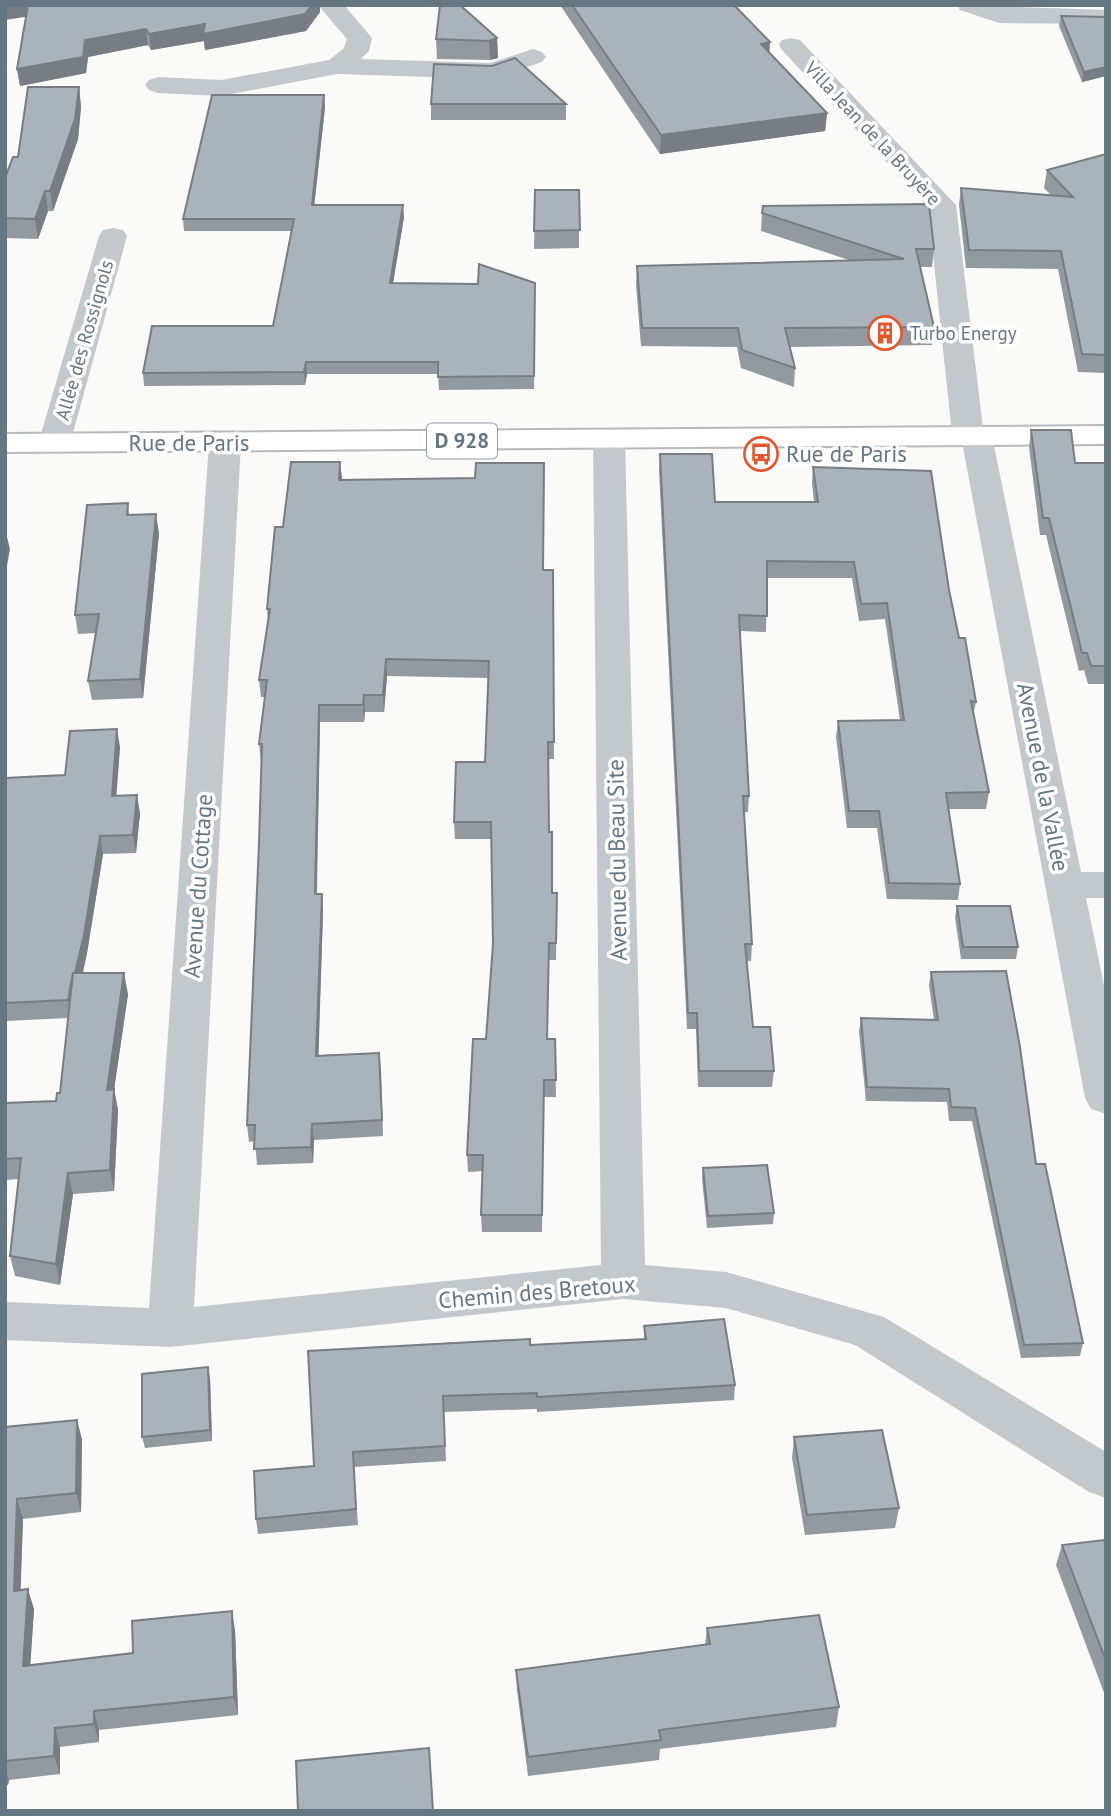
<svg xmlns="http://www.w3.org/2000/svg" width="1111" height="1816" font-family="'PT Sans',sans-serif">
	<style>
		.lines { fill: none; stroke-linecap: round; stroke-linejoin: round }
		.major-casing { stroke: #b5babe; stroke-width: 4 }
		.minor { fill: #c3c8cc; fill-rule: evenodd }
		.major { fill: #fff; fill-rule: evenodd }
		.wall { fill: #929a9f }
		.shaded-wall { fill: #777d82 }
		.building { fill: #aab3b9; stroke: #777d82; stroke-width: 2 }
		.labels { text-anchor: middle; stroke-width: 7; stroke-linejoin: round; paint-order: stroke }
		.far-street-label { font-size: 19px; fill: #657683; stroke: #fff }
		.far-poi-label { font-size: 19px; fill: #657683; stroke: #fff; text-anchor: start }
		.shield { fill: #fff; stroke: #939fa8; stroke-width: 2 }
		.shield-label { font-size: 21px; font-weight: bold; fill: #657683 }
		.street-label { font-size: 23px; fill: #657683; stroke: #fff }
		.poi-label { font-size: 23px; fill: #657683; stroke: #fff; text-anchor: start }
	</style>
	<rect width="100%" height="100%" fill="#fafaf8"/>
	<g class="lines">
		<g class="major-casing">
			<path id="major" d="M1106 426V444L5 452V434Z"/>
		</g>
		<g class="minor">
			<path d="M318 5H344L372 38 369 51 361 59 490 63 533 49 542 52 546 57 542 62 492 79 337 74 221 96 158 93 149 90 145 85 149 80 158 77 221 80 329 60 344 48 347 39Z"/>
			<path d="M957 5 1106 10V24L999 23 960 10Z"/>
			<path d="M791 38 800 40 956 205 983 428 992 436 1081 872H1106V898H1086L1106 995V1114L1091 1109 1085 1098 962 442 952 434 928 207 782 50 779 45 782 40Z"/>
			<path d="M113 228 123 230 127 236 70 444 65 451 54 453 43 451 38 444 99 236 103 230Z"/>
			<path d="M609 430 620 432 625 439 645 1265 726 1272 884 1317 1106 1452V1498L1089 1492 855 1345 726 1308 623 1299 170 1347 5 1340V1302L149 1308 209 443 214 436 225 434 236 436 241 443 194 1307 601 1265 593 439 598 432Z"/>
		</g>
		<use href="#major" class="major"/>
	</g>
	<g class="wall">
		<path d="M5 5H320V12L306 31 205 50 204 41 151 50 148 45 88 57 86 73 20 86 17 69 26 17Z"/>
		<path d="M560 5H734L769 53 827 113 825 131 660 154Z"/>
		<path d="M1043 5H1106V7Z"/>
		<path d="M1061 16 1106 17V76L1082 82 1059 26Z"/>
		<path d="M497 38 498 58 490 60 437 59 436 39Z"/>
		<path d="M492 66 566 104V120H431V104Z"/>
		<path d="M79 87 81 107 78 139 53 211H48L38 239 5 238V178L18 157Z"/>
		<path d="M324 95 325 107 314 205 404 217 393 283 478 284 535 283 534 389 439 390 438 374H307L305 385 144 386 143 373 273 326 291 231H184L183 219Z"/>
		<path d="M1106 154V373L1078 372 1058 269 966 268 959 205 961 188 1051 195 1044 188 1047 170Z"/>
		<path d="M535 190H579V248L534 249Z"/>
		<path d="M762 213 934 249 932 267H920L934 327 932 345 790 347 795 368 794 387 741 368 737 347 641 346 636 285 637 266 852 261 761 231Z"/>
		<path d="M1031 430 1075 463H1106V684H1088L1084 670 1079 671 1046 535H1040L1029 447Z"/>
		<path d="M660 454 715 502H814L812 483 813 467 949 590 959 638 976 702 973 716 989 792 986 809H948L960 884 958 900 887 899 877 828H847L836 737 838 721 900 720 885 619 859 621 852 578H767L766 632 740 631 749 796 748 812H744L752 944 751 961H747L753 1027 774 1071 772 1087H698L696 1029H687L659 470Z"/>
		<path d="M341 480 543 570H553L554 759H548L549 832 552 893H557L556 960H549L547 1039H555L556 1097H544L542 1232H482L481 1215 483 1171 468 1172 467 1155 486 1039 493 944 491 839H455L454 822 485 762 488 678 387 676 384 712H365L364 722H320L317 894H322L323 911 318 1055 379 1053 383 1136 314 1140 313 1163 257 1165 255 1141 249 1142 247 1125 259 843 261 761 259 744 265 697H261L259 680 268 622 267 609 283 527Z"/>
		<path d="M128 503 129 515 159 533 143 698 92 700 88 681 96 633 78 634 75 615Z"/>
		<path d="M120 747 116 795 140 813 136 853 103 854 87 953 83 973 128 994 114 1089 118 1110 114 1191 73 1194 60 1285 15 1276 10 1256 19 1179 5 1180V1103L56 1101 60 1093 68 1018 5 1021V778L65 775Z"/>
		<path d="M957 906 1018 947 1016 959H961L955 917Z"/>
		<path d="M931 972 1036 1164 1083 1343 1080 1356 1021 1358 972 1121H949L947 1102 866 1101 859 1032 861 1018 934 1020 929 985Z"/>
		<path d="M703 1168 774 1213 773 1224 707 1228 702 1179Z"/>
		<path d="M644 1326 735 1385 734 1400 537 1412V1409L444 1412 446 1461 354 1467 358 1525 258 1534 256 1519 314 1466 530 1345 644 1339Z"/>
		<path d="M210 1378 212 1441 145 1448 142 1437Z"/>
		<path d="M77 1420 82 1440 81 1512 23 1519 20 1590 34 1609 30 1665 133 1653 235 1630 238 1715 99 1730V1742L60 1747V1774L9 1780 8 1785 5 1786V1427Z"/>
		<path d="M794 1437 899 1508 895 1528 805 1535 792 1458Z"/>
		<path d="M1062 1545 1106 1547V1698L1056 1565Z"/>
		<path d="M707 1628 839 1707 836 1727 660 1749 659 1760 528 1776 517 1690 516 1670 705 1645Z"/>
	</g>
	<g class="shaded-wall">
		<path d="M5 5H29L31 16 5 20Z"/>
		<path d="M312 5H320V12L306 31 205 50 204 41 151 50 149 34Z"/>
		<path d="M146 29 148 45 88 57 86 73 20 86 17 69 85 40Z"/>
		<path d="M497 38 498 58 490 60 489 41Z"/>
		<path d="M770 42 769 60 761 44Z"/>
		<path d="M1106 67V76L1082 82 1084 72Z"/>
		<path d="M79 87 81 107 78 139 53 211 50 191Z"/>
		<path d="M324 95 325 107 313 217 312 205Z"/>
		<path d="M827 113 825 131 660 154 661 135Z"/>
		<path d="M45 191 48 211 38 239 35 219Z"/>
		<path d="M403 205 404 217 391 295 390 283Z"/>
		<path d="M306 362 307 374 305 385 304 372Z"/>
		<path d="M340 462 342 478 340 496 339 480Z"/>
		<path d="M156 514 159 533 143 698 140 679Z"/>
		<path d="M6 533 10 549 5 577V541Z"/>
		<path d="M386 659 387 676 384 712 383 695Z"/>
		<path d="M364 695 365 712 364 722 363 705Z"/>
		<path d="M319 705 320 722 316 911 315 894Z"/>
		<path d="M117 729 120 747 115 814 112 796Z"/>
		<path d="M137 795 140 813 136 853 133 835Z"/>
		<path d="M100 836 103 854 87 953 72 1018 68 1000Z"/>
		<path d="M322 894 323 911 318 1072 316 1056Z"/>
		<path d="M124 973 128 994 111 1111 107 1090Z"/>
		<path d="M379 1053 381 1070 383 1136 382 1120Z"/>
		<path d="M114 1089 118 1110 114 1191 110 1170Z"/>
		<path d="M312 1124 314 1140 313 1163 311 1147Z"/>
		<path d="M68 1173 73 1194 60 1285 56 1264Z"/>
		<path d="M208 1367 210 1378 212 1441 210 1430Z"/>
		<path d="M77 1420 82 1440 81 1512 76 1493Z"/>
		<path d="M17 1499 23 1519 20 1610 14 1591Z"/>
		<path d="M28 1589 34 1609 29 1685 23 1666Z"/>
		<path d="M232 1611 235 1630 238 1715 234 1697Z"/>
		<path d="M94 1711 99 1730V1742L94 1724Z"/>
		<path d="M55 1728 60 1747V1774L54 1756Z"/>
		<path d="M5 1770 9 1780 8 1785 5 1777Z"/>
	</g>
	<g class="building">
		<path d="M28 5H312L305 14 203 34 205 24 149 34 146 29 85 40 83 57 17 69Z"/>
		<path d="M440 5H460L497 38 489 41 436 39Z"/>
		<path d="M572 5H734L770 42 761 44 827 113 661 135Z"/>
		<path d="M1061 16 1106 17V67L1084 72Z"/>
		<path d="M515 58 566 104H431L434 64 492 66Z"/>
		<path d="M28 87H79L75 119 50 191H45L35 219 5 218V178L13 157H18Z"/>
		<path d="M212 95H324L312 205H403L390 283 478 284 479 264 535 283 534 376 438 377V362H306L304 372 143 373 152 326H273L294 219H183Z"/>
		<path d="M1106 154V355L1082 354 1061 251 969 250 961 188 1073 197 1047 170Z"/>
		<path d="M535 190H579L580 230 534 231Z"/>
		<path d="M929 204 934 249H916L934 327 785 328 795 368 742 350 738 328H642L637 266 904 259 762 213 763 206Z"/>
		<path d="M1031 430H1071L1075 463H1106V666H1091L1087 653H1082L1049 518H1043Z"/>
		<path d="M660 454H712L715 502H818L813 467 931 471 949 590 959 638H965L976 702 971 701 989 792 946 793 960 884 889 883 879 811H849L838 721 904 720 887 603 861 604 854 562 767 561V616L739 615 749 796H743L752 944H745L753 1027H770L774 1071H699L697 1013H688Z"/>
		<path d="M291 462H340L339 480 475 478 476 463H544L543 570H553L554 742H548L549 832H552V893H557L556 943H549L547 1039H555L556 1080H544L542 1215H481L483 1155H467L473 1039H486L493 944 491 822H454L456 762H485L489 661 386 659 383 695H364L363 705H319L315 894H322L316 1056 379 1053 382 1120 312 1124 311 1147 254 1149 255 1125H247L259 843 262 744H259L267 680H259L270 609H267L275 527H283Z"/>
		<path d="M128 503 127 515 156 514 140 679 88 681 99 614 75 615 87 505Z"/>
		<path d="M117 729 112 796 137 795 133 835 100 836 84 935 75 973H73L68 1000 5 1003V778L65 775 70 731Z"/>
		<path d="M957 906H1010L1018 947H963Z"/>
		<path d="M1006 971 1020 1047 1036 1164H1045L1083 1343 1024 1345 975 1108 951 1107 949 1089 867 1087 861 1018 938 1020 931 972Z"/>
		<path d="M73 973H124L107 1090 114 1089 110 1170 68 1173 56 1264 10 1256 21 1158 5 1159V1103L56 1101 57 1093H60Z"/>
		<path d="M767 1165 774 1213 708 1216 703 1168Z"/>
		<path d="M724 1319 735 1385 537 1397V1393L443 1396 445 1446 353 1452 356 1509 256 1519 254 1471 314 1466 308 1351 530 1339V1345L646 1339 644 1326Z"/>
		<path d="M208 1367 210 1430 142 1437V1374Z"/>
		<path d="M77 1420 76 1493 17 1499 14 1591 28 1589 23 1666 133 1653 132 1621 232 1611 234 1697 94 1711V1724L55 1728 54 1756 5 1761V1427Z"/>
		<path d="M882 1430 899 1508 807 1515 794 1437Z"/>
		<path d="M1104 1540 1106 1547V1661L1062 1545Z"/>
		<path d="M819 1615 839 1707 659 1730 661 1740 528 1757 516 1670 710 1644 707 1628Z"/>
		<path d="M429 1748 433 1811H298L296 1761Z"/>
	</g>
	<defs>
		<g id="building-ring" transform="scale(1.75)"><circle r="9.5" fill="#fff" stroke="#e4572e" stroke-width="1.5"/><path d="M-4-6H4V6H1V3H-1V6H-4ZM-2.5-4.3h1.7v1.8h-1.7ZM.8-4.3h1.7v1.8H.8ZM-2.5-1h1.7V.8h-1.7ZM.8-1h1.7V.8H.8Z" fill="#e4572e"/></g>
		<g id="bus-ring" transform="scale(1.75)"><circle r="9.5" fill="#fff" stroke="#e4572e" stroke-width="1.5"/><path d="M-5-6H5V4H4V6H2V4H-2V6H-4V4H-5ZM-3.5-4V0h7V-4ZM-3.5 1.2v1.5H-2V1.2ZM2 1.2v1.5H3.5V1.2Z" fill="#e4572e"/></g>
	</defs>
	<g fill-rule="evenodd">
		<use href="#building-ring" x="885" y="333"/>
		<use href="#bus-ring" x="761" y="454"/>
	</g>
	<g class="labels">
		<g class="far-street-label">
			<text transform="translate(873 133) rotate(47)" y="7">Villa Jean de la Bruyère</text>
			<text transform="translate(84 340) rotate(-74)" y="7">Allée des Rossignols</text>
		</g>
		<g class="far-poi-label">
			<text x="910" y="340">Turbo Energy</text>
		</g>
		<rect class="shield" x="427" y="423.5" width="70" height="35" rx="5"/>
		<g class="shield-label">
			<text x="462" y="448">D 928</text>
		</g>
		<g class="street-label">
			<text x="189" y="451">Rue de Paris</text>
			<text transform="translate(1043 777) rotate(79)" y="8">Avenue de la Vallée</text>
			<text transform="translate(617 860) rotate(-91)" y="8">Avenue du Beau Site</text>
			<text transform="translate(198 886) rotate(-86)" y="8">Avenue du Cottage</text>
			<text transform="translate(537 1292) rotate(-5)" y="8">Chemin des Bretoux</text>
		</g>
		<g class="poi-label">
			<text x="786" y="462">Rue de Paris</text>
		</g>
	</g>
	<rect width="1111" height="1816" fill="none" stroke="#657683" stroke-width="14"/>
</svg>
